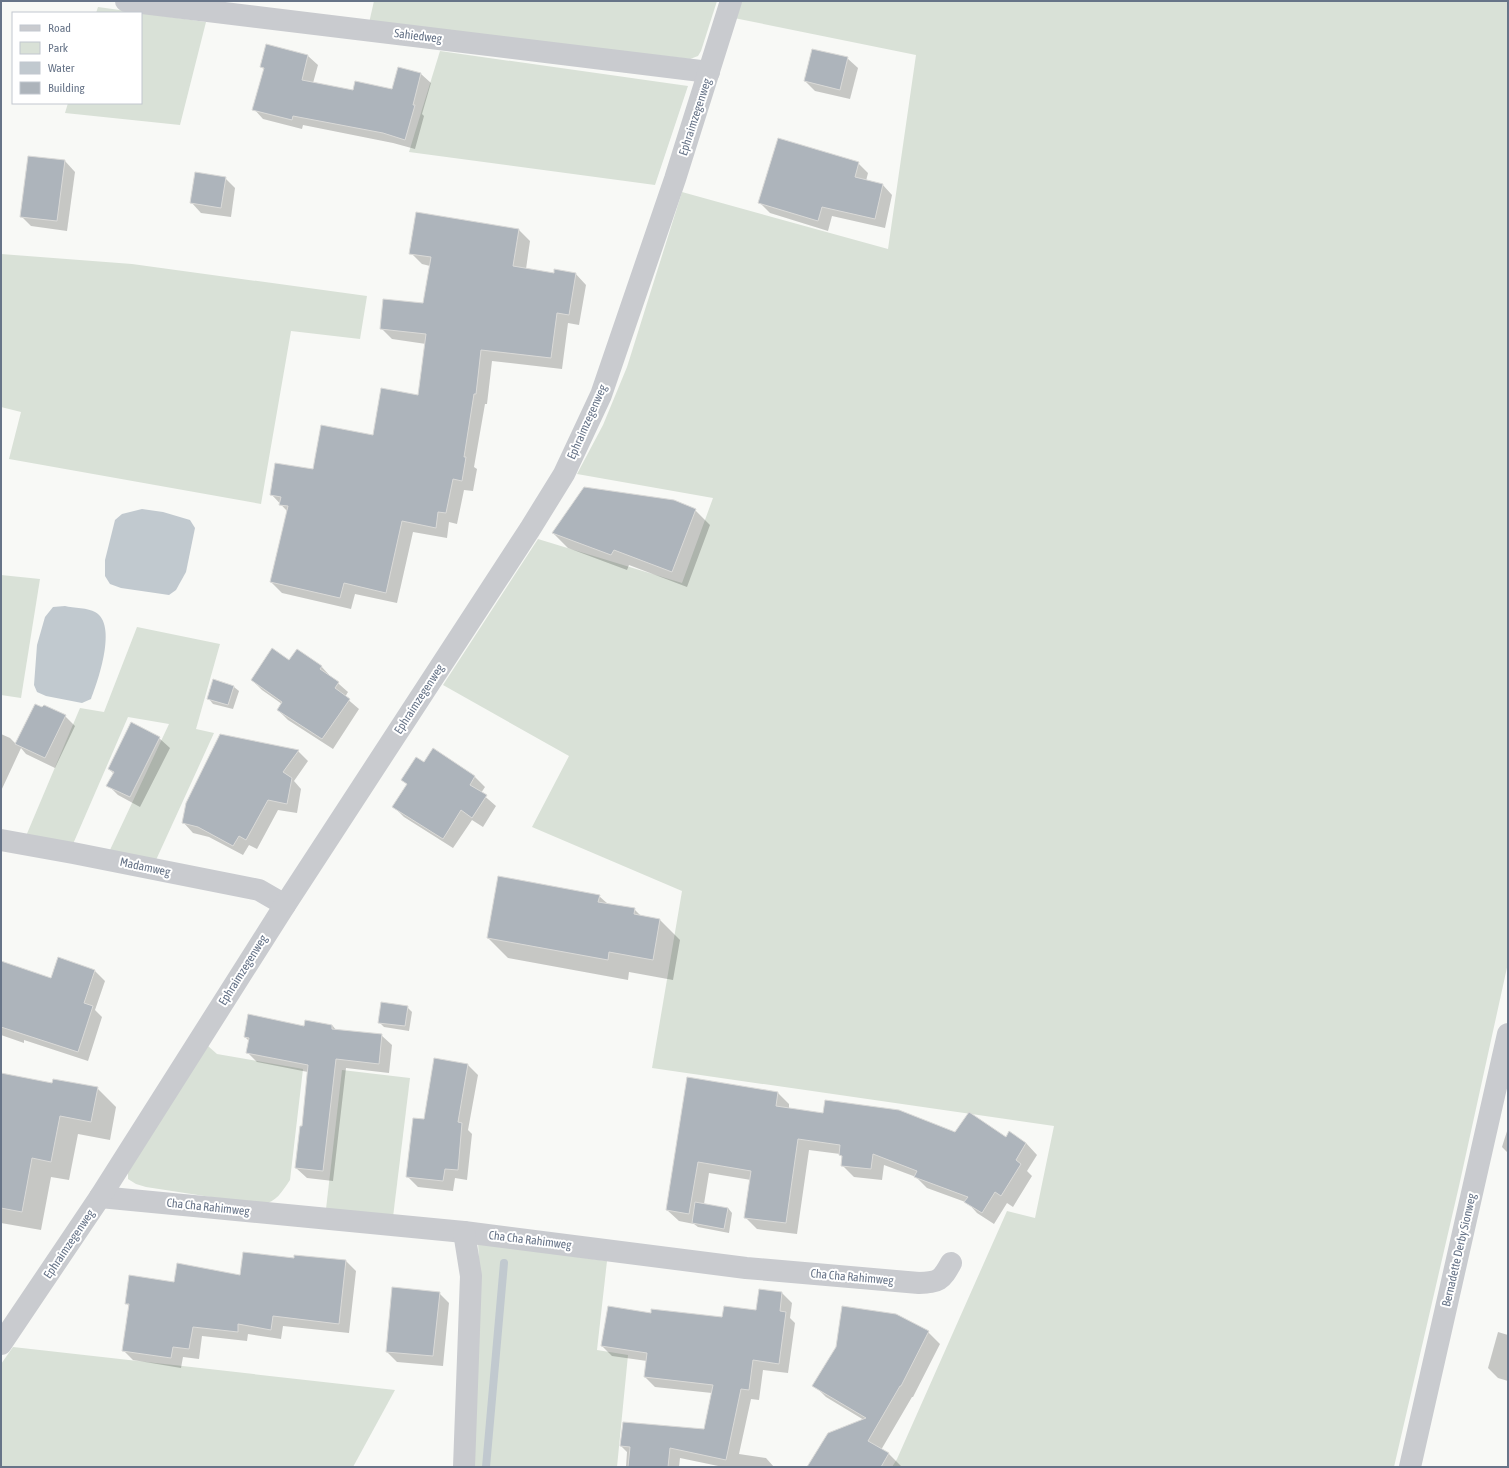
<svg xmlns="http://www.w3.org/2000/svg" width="1509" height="1468" font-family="'Asap Condensed',sans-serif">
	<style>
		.green { fill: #d9e1d7 }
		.water { fill: #c1c9cf }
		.shadow { fill: #0003 }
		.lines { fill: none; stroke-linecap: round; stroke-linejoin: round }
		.stream { stroke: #c1c9cf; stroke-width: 8 }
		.building { fill: #adb4bb; stroke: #dadad8 }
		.minor { stroke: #c9cbcf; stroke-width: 22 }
		.labels { text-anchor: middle; stroke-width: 4; stroke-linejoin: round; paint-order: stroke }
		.street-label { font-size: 12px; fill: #677488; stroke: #fff }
	</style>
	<rect width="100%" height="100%" fill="#f8f9f6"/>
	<g class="green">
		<path d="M374 1H717L701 51 698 56 690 59 369 23Z"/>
		<path d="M739 1H1508V963L1459 1186 1394 1467H892L897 1459 1007 1211 1035 1218 1054 1126 652 1068 682 891 532 827 569 756 443 685 538 539 682 583 713 498 577 474 603 425 627 367 682 192 888 249 916 55 734 18Z"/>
		<path d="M98 7 206 22 180 125 65 113 68 103H141V13H96Z"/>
		<path d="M440 51 688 86 655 185 409 152Z"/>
		<path d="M1 254 132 264 367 296 360 339 291 331 261 504 9 459 21 412 1 407Z"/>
		<path d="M1 575 40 579 21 698 1 695Z"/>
		<path d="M137 627 220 644 196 729 214 733 156 860 110 850 169 724 128 717 73 844 26 836 80 708 104 712Z"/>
		<path d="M208 1046 217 1054 303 1069 290 1180C281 1193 277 1201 262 1205L146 1187 136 1184 128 1179V1169Z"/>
		<path d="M342 1070 410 1078 393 1217 326 1209Z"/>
		<path d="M478 1243 607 1261 597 1350 628 1355 617 1467H472L480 1276Z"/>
		<path d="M13 1347 395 1390 353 1467H1V1364Z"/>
	</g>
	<g class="water">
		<path d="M142 509 163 512 190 520 195 528 186 572 176 590 169 595 121 588 110 584 105 576V560L115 520 122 514Z"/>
		<path d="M65 606C73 608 89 608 95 612 118 624 98 681 91 699L82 703 46 696 37 692 34 685 37 645 45 617 53 607Z"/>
	</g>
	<g class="shadow">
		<path d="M267 45 308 56 318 65 313 83 354 91 393 90 398 68 421 74 431 83 422 114 424 116 415 149 393 143 303 125 302 129 263 119 254 109 265 70 261 67Z"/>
		<path d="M847 58 858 68 850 99 815 91 805 81Z"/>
		<path d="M29 157 65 161 75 172 67 231 31 226 21 216Z"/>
		<path d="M858 163 868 173 866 181 882 184 892 195 885 228 832 216 828 231 770 213 760 203Z"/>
		<path d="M225 178 235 188 231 217 201 213 191 202Z"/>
		<path d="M417 213 519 230 530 241 526 269 555 274 575 273 586 285 579 325 568 323 562 369 492 361 487 404H485L474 467 477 469 473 491 464 490 457 524 449 522 447 538 413 532 397 603 355 594 351 609 282 593 271 582 287 511 271 494 374 436 419 396 426 344 392 339 381 328 424 304 430 266 422 264 411 253Z"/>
		<path d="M695 510 710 525 687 587 629 565 627 570 568 548 553 533Z"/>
		<path d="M289 661 321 666 331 677 348 692 345 697 359 709 333 749 288 720 278 710 282 704 262 690 252 680Z"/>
		<path d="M214 681 234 687 239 691 233 709 213 704 209 699Z"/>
		<path d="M65 716 75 726 55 768 26 754 21 748 1 791V734L10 738 16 744Z"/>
		<path d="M159 738 170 748 140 807 118 795 108 785 114 774 109 769Z"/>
		<path d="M433 750 475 777 485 787 481 793 496 806 483 827 472 820 453 848 404 817 394 807 408 785 402 780 425 764Z"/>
		<path d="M298 751 308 761 294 781 301 789 297 813 278 810 257 849 249 845 243 855 209 837 193 833 183 822Z"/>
		<path d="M599 896 608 904 634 909 642 917 660 920 680 940 673 980 629 972 628 980 508 958 488 938Z"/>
		<path d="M1 971 51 980 95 971 105 981 95 1010 102 1017 88 1061 24 1040V1043L1 1035Z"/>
		<path d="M407 1007 412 1012 409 1031 384 1027 379 1022Z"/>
		<path d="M249 1016 305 1027 332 1025 337 1031 381 1035 392 1045 389 1073 346 1068 333 1181 307 1178 296 1168 303 1127 308 1072 257 1062 247 1052 249 1041 245 1037Z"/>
		<path d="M468 1065 478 1075 468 1130 472 1134 467 1180 455 1178 453 1191 418 1187 408 1177 425 1120Z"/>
		<path d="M1 1074 53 1084 97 1088 116 1107 110 1140 78 1134 69 1180 51 1177 41 1230 1 1223Z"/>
		<path d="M688 1078 778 1093 789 1104V1109L955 1133 1006 1138 1010 1133 1026 1143 1037 1155 1027 1171 1032 1176 1013 1207 1007 1203 994 1224 977 1213 968 1203 927 1188 916 1177 884 1165 882 1180 854 1177 842 1165 843 1158 840 1154 809 1150 797 1234 757 1229 745 1217 751 1180 709 1173 704 1204 728 1208 732 1213 729 1233 698 1227 694 1224 679 1221 667 1210Z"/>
		<path d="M1508 1128V1153L1502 1147Z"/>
		<path d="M294 1259 346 1261 356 1271 349 1333 283 1326 281 1339 248 1334 247 1341 202 1336 199 1359 183 1357 181 1368 133 1360 123 1350 130 1307 126 1303 175 1283 240 1276Z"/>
		<path d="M439 1293 449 1303 443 1366 397 1362 387 1352Z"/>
		<path d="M782 1293 792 1303 790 1318 795 1323 788 1373 763 1370 759 1400 751 1399 739 1454 766 1458 774 1467H723L680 1458 679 1467H626L627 1452 621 1446 705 1431 712 1393 655 1387 645 1377 647 1361 612 1356 602 1346 652 1314 723 1318 757 1311Z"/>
		<path d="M928 1332 940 1344 913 1397H912L881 1450 889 1454 901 1466 900 1467H809L864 1420 826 1397 814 1385Z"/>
		<path d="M1498 1332 1508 1335V1381L1498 1378 1488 1368Z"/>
	</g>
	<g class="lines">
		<path class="stream" d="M486 1467 504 1263"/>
	</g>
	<g class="building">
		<path d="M266 44 308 55 302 80 353 90 355 81 392 89 398 67 421 73 413 105H415L405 140 383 133 293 116 292 120 252 110 264 68 260 67Z"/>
		<path d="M812 49 848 57 840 90 804 81Z"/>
		<path d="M778 138 859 162 855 177 883 184 875 219 822 207 818 221 758 203Z"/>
		<path d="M28 156 65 160 57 221 20 217Z"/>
		<path d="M195 172 226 177 221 208 190 203Z"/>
		<path d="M416 212 519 229 513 266 554 273V269L576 273 569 315 557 313 551 358 481 350 476 394H474L464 457H466L462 481 453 479 446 513 438 512 436 528 402 521 386 593 344 583 340 598 270 582 288 506 279 505 281 497 270 495 275 463 313 469 321 425 373 435 381 388 418 395 426 334 380 329 383 299 423 303 431 257 409 254Z"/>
		<path d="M584 487 674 500 696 509 672 572 614 550 611 555 552 533Z"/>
		<path d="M272 648 289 660 297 649 322 666 320 669 339 682 335 688 350 699 322 739 277 710 282 702 251 680Z"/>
		<path d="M213 679 234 686 228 705 207 699Z"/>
		<path d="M35 704 42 707 44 705 66 715 45 758 15 744Z"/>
		<path d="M131 722 160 737 130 797 106 786 114 772 108 769Z"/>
		<path d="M220 734 299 750 283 772 292 778 287 804 268 800 246 840 239 836 233 846 198 827 182 823 186 803Z"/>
		<path d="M433 748 475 776 470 785 487 795 472 818 461 810 443 839 392 807 407 784 401 780 416 757 424 762Z"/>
		<path d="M498 876 600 895 598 902 635 908 634 914 660 919 653 960 609 952 608 960 487 938Z"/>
		<path d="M58 957 95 970 84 1003 93 1006 78 1052 1 1027V961L51 978Z"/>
		<path d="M381 1002 408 1006 405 1026 378 1023Z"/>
		<path d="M248 1014 304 1026 305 1020 332 1025V1029L382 1034 379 1064 336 1059 323 1171 295 1168 300 1126H302L308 1065 246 1053 249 1038 244 1037Z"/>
		<path d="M434 1058 468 1064 458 1122 462 1123 458 1170 445 1169 443 1181 406 1177 413 1118 424 1119Z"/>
		<path d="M1 1073 52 1083 53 1079 98 1087 91 1122 60 1116 51 1162 32 1158 22 1212 1 1208Z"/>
		<path d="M687 1077 778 1092 776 1106 823 1113 825 1100 899 1110 955 1132 969 1112 1006 1137 1009 1131 1026 1143 1016 1160 1021 1164 1001 1196 995 1192 982 1213 964 1202 968 1197 914 1177 917 1171 873 1154 871 1169 841 1166 842 1156 839 1155 840 1145 798 1139 786 1223 744 1218 751 1171 698 1162 689 1214 666 1210Z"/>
		<path d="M695 1202 728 1208 724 1229 692 1223Z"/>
		<path d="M243 1252 294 1258V1255L346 1260 339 1324 273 1316 271 1330 238 1324V1332L193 1327 189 1349 173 1347 171 1358 122 1351 129 1304H125L129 1275 174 1282 177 1263 240 1275Z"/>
		<path d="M392 1287 440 1292 433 1356 386 1352Z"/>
		<path d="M759 1289 782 1292 780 1311 786 1312 779 1364 753 1360 749 1390 741 1389 726 1460 670 1448 668 1467H628L630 1447 620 1446 623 1422 704 1429 713 1385 644 1377 647 1353 601 1346 608 1306 651 1313V1309L722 1317 724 1306 756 1310Z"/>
		<path d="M842 1306 896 1314 929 1331 901 1386H900L868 1441 889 1453 881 1467H807L828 1433 866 1418 812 1386 836 1347Z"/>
	</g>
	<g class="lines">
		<g class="minor">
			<path d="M126 1 709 72"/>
			<path d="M1 840 73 853 259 890 285 905"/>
			<path d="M100 1197 464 1232 746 1268 919 1283C939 1282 941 1281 951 1263"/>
			<path d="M1 1344 100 1197 285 905 530 529 564 474 601 395 675 179 731 1"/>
			<path d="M464 1467 471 1276 464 1232"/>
			<path d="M1410 1467 1508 1034"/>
		</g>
	</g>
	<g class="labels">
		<g class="street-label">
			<text transform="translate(418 36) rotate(7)" y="4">Sahiedweg</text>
			<text transform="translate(695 117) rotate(-72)" y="4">Ephraimzegenweg</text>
			<text transform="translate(587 422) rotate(-66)" y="4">Ephraimzegenweg</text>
			<text transform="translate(419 699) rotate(-57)" y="4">Ephraimzegenweg</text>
			<text transform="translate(145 867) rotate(12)" y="4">Madamweg</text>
			<text transform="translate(243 970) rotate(-58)" y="4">Ephraimzegenweg</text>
			<text transform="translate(208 1207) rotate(6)" y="4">Cha Cha Rahimweg</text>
			<text transform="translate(530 1240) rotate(7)" y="4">Cha Cha Rahimweg</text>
			<text transform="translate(69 1244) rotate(-56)" y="4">Ephraimzegenweg</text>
			<text transform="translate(1459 1250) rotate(-77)" y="4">Bernadette Derby Sionweg</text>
			<text transform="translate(852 1277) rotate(5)" y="4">Cha Cha Rahimweg</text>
		</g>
	</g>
	<rect width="1509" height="1468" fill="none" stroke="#677488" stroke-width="4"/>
	<rect x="12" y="12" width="130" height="92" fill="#ffffff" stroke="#c2c7cf"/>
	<rect x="20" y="25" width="20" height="6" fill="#c9cbcf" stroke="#c2c7cf"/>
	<text x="48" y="32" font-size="12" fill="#677488">Road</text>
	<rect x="20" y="42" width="20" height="12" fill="#d9e1d7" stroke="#c2c7cf"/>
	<text x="48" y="52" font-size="12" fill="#677488">Park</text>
	<rect x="20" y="62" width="20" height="12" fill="#c1c9cf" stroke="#c2c7cf"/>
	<text x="48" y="72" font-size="12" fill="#677488">Water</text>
	<rect x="20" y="82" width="20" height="12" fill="#adb4bb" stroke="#c2c7cf"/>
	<text x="48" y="92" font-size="12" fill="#677488">Building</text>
</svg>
